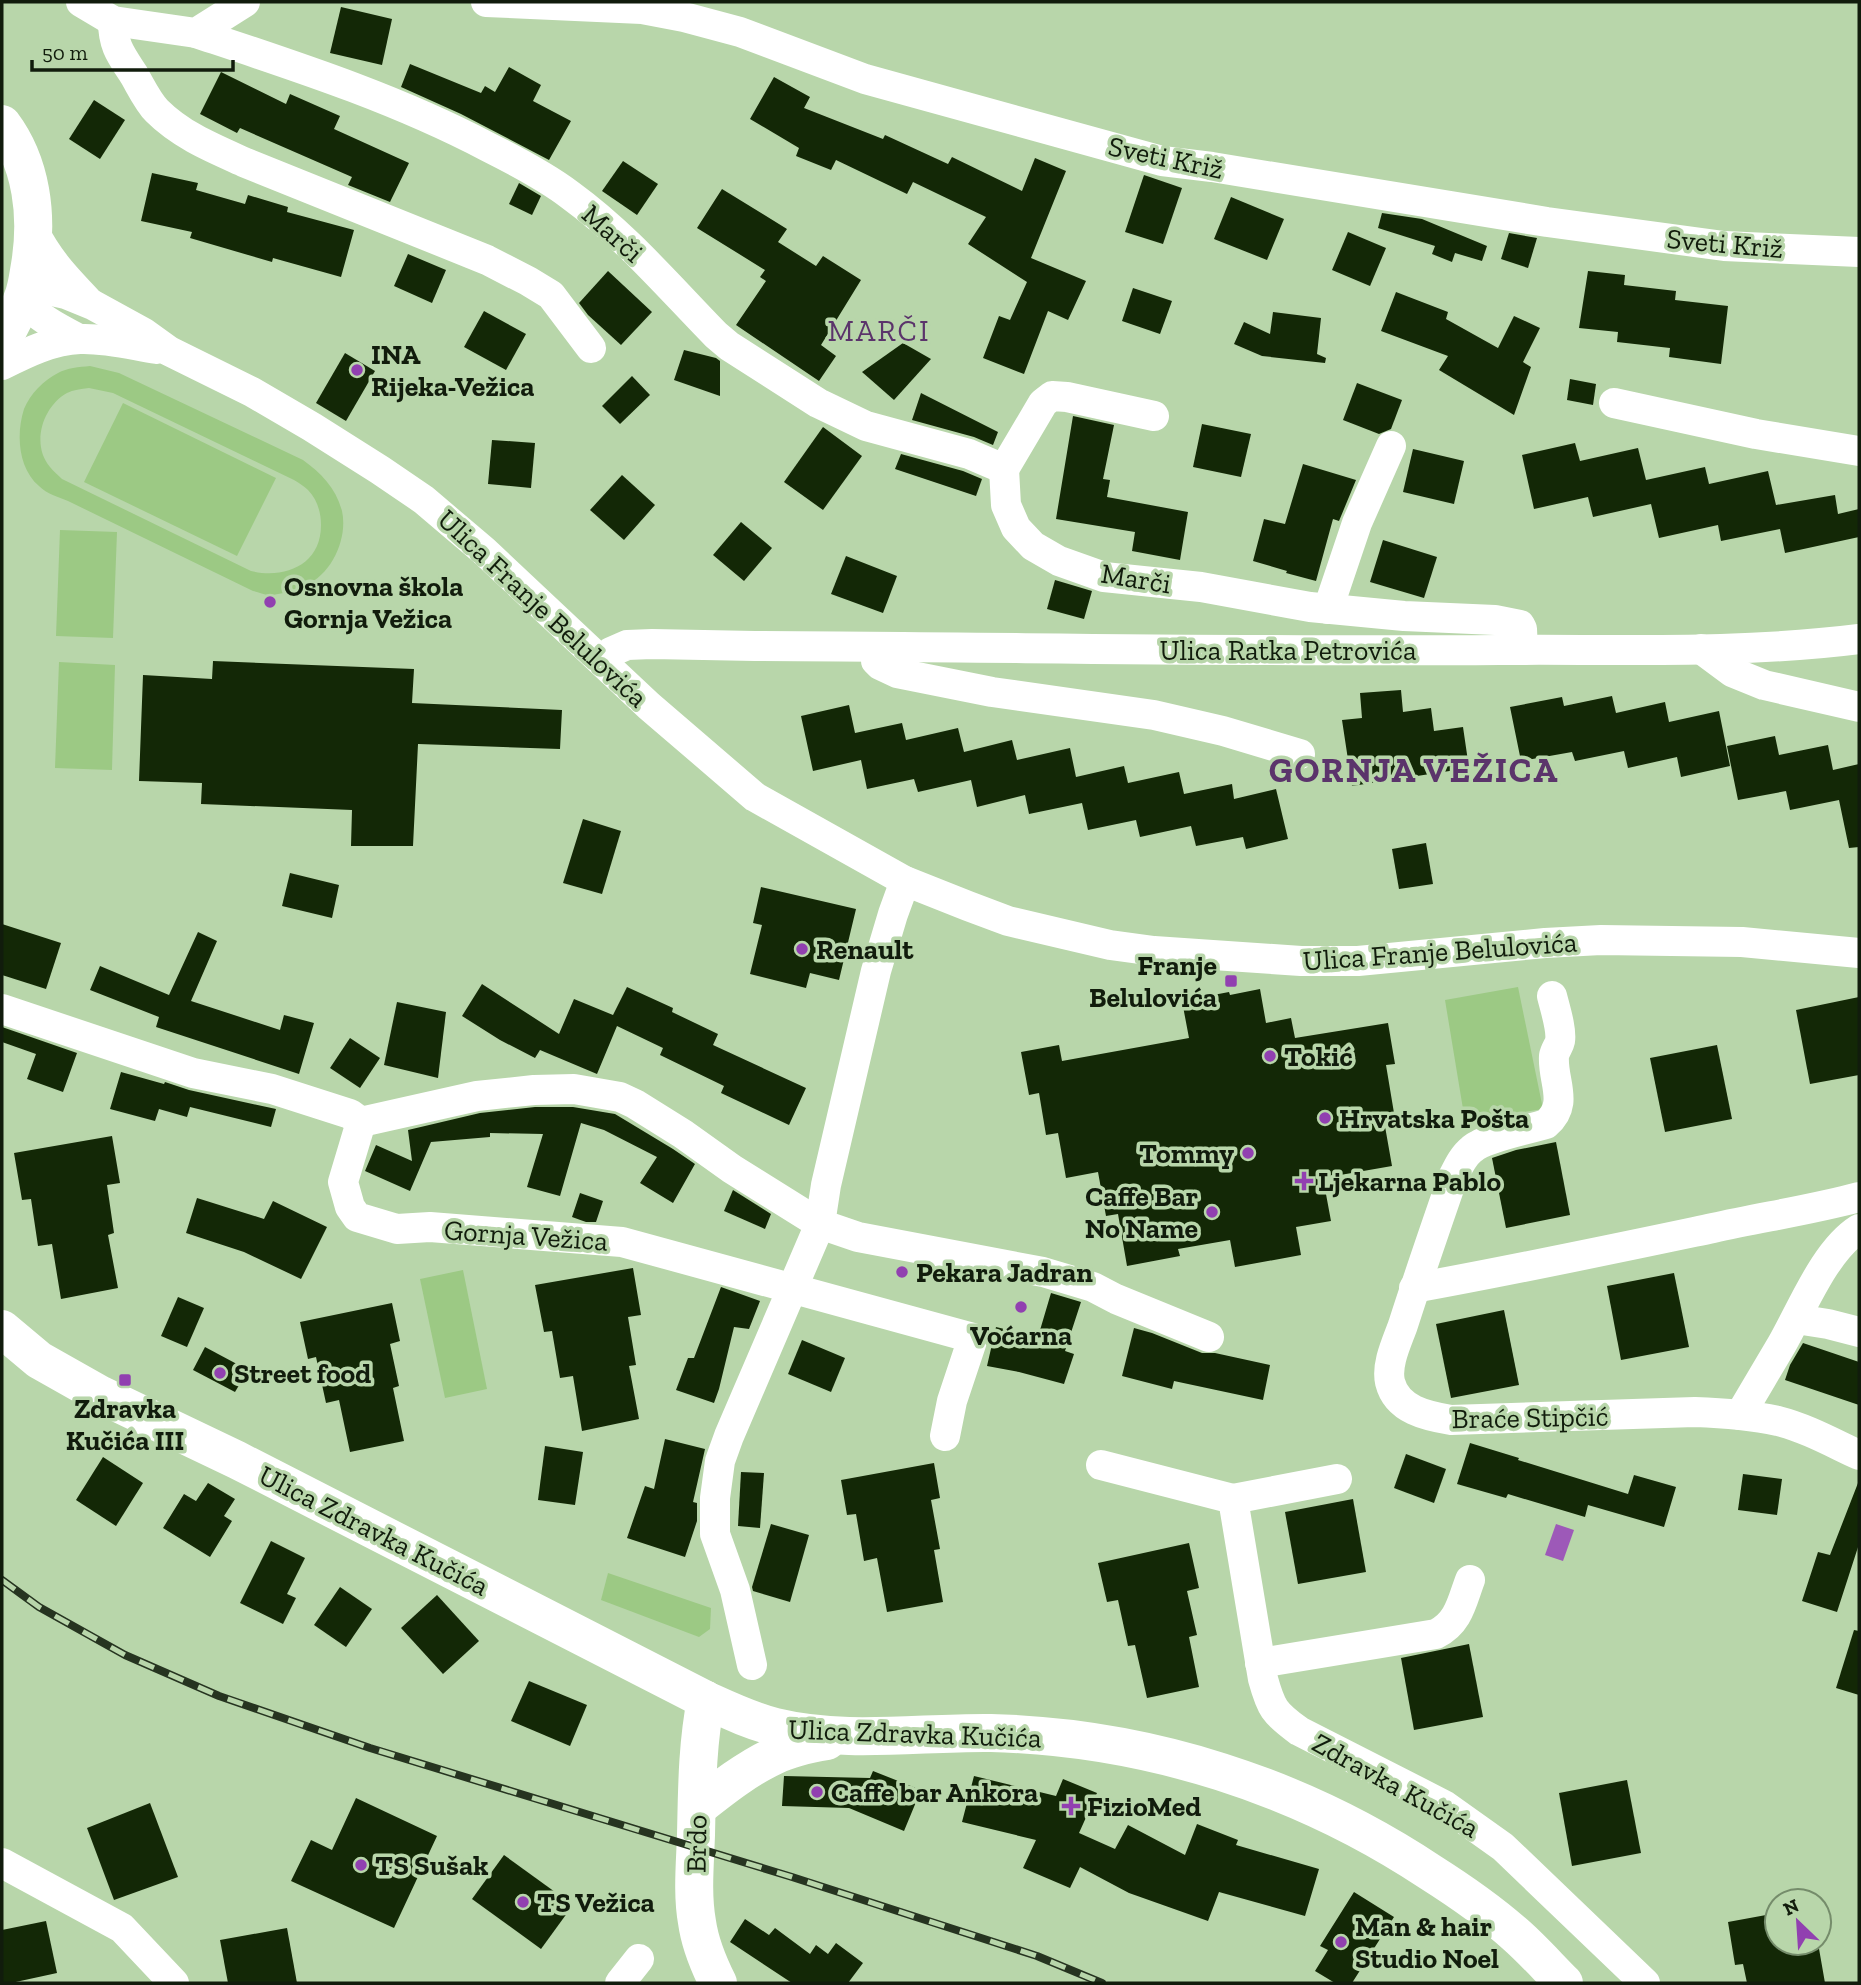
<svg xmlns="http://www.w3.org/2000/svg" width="1861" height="1985" font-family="'Zilla Slab',serif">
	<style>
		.park { fill: #9cc984; fill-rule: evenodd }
		.water { fill: #9d59b8 }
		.building { fill: #132806 }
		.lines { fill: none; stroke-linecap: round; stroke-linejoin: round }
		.street { stroke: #fff; stroke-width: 30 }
		.secondary { stroke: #fff; stroke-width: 38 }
		.rail-casing { stroke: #263420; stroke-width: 8 }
		.rail { stroke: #b8d6aa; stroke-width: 5; stroke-dasharray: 16; stroke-linecap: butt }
		.poi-dot { fill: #9140b0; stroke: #b8d6aa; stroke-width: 2.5 }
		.labels { text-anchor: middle; stroke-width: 7; stroke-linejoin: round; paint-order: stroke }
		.street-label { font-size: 28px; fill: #111c0c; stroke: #b8d6aa }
		.poi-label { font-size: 28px; font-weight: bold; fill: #111c0c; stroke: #b8d6aa; text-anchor: start }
		.neighbourhood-label { font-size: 30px; letter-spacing: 2px; fill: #5b346b; stroke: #b8d6aa }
		.district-label { font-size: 35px; font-weight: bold; letter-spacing: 2px; fill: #5b346b; stroke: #b8d6aa }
	</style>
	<rect width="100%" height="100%" fill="#b8d6aa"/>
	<g class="park">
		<path d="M90 366 119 373 303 460C321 473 336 488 342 511 348 538 332 574 306 585 301 588 295 589 290 591 284 593 275 595 269 595 264 595 258 592 253 591L68 501C58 497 47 494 39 486 18 468 16 434 24 409 30 394 44 380 58 373 67 368 79 367 90 366ZM89 388 113 393 294 480C299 483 304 486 308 490 317 499 321 512 321 525 321 565 285 579 251 571L62 479C58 475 53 471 50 467 31 445 42 407 67 393 73 390 81 389 89 388Z"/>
		<path d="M123 403 276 478 237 556 84 482Z"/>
		<path d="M60 530 117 532 113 638 56 636Z"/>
		<path d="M59 662 115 665 112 770 55 768Z"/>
		<path d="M1518 987 1543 1109 1465 1121 1445 1000Z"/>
		<path d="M463 1270 487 1389 445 1398 420 1279Z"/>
		<path d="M608 1573 711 1608 710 1629 699 1637 601 1600Z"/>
	</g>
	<path class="water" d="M1556 1524 1574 1530 1563 1561 1545 1555Z"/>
	<g class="building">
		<path d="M341 7 392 19 382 65 330 53Z"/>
		<path d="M410 64 481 93 485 86 495 92 509 67 541 85 533 101 571 121 549 160 461 114 401 87Z"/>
		<path d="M221 72 286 104 290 94 340 116 334 129 409 163 390 202 348 185 352 177 240 128 237 133 200 114Z"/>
		<path d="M774 77 810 97 804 108 883 139 885 135 948 164 952 157 1022 191 1035 158 1066 171 1031 258 1086 281 1068 320 1048 311 1024 374 983 358 999 316 1010 320 1027 282 968 244 986 217 913 182 907 194 836 160 831 170 796 156 799 148 750 119Z"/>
		<path d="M94 100 125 120 100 159 69 139Z"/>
		<path d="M623 161 658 184 637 215 602 191Z"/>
		<path d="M152 173 198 183 196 190 245 204 248 195 288 207 287 212 354 230 341 277 273 258 272 262 190 238 192 232 141 221Z"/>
		<path d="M1144 175 1182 188 1163 244 1125 232Z"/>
		<path d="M519 183 541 196 532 215 509 204Z"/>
		<path d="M722 189 787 229 778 242 816 266 823 256 861 280 821 345 836 356 819 381 736 325 766 281 760 277 765 270 697 228Z"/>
		<path d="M1231 197 1284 219 1267 260 1214 239Z"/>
		<path d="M1382 213 1422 219 1487 246 1482 261 1455 253 1452 262 1432 254 1435 246 1378 228Z"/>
		<path d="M1348 232 1386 248 1370 286 1332 270Z"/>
		<path d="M1509 233 1537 238 1528 268 1501 259Z"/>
		<path d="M408 254 446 270 432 303 394 286Z"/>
		<path d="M608 271 652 312 621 345 588 315 579 303Z"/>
		<path d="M1588 271 1625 275 1624 285 1676 291 1675 300 1728 306 1721 364 1669 357 1670 348 1617 342 1618 332 1579 328Z"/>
		<path d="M1133 288 1172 301 1160 334 1122 321Z"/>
		<path d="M1396 292 1448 312 1446 319 1498 348 1514 316 1540 328 1523 362 1531 367 1514 415 1439 370 1448 356 1381 331Z"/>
		<path d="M484 311 526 334 506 370 464 347Z"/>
		<path d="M1273 312 1321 318 1317 354 1326 358 1325 363 1262 356 1234 344 1244 322 1270 334Z"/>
		<path d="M903 343 931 359 894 400 862 372Z"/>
		<path d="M684 350 716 358 720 361V396L674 380Z"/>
		<path d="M345 353 375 371 346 421 316 403Z"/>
		<path d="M632 376 650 395 620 424 602 406Z"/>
		<path d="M1570 379 1596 384 1593 405 1567 400Z"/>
		<path d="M1357 383 1402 400 1391 429 1379 434 1343 420Z"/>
		<path d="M921 393 998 432 993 445 974 437 912 420Z"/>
		<path d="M1073 416 1114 425 1103 479 1110 480 1107 497 1188 512 1180 560 1132 551 1135 532 1056 519Z"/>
		<path d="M1202 424 1251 434 1241 477 1193 467Z"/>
		<path d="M823 427 862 456 823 510 784 482Z"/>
		<path d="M492 440 535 443 531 488 488 484Z"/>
		<path d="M1575 443 1580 461 1638 448 1646 480 1705 467 1709 484 1768 471 1776 505 1835 495 1838 514 1859 509V537L1785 553 1780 529 1721 541 1718 525 1659 538 1651 504 1593 517 1588 497 1534 509 1522 455Z"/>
		<path d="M1413 449 1464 461 1454 504 1403 492Z"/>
		<path d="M901 454 963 471 982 479 976 496 895 469Z"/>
		<path d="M1303 464 1356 480 1339 521 1333 519 1316 581 1286 573 1287 571 1253 561 1264 519 1285 524Z"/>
		<path d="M622 475 655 505 624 540 590 510Z"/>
		<path d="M741 522 772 548 744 581 713 555Z"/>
		<path d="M1383 540 1437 557 1424 598 1370 582Z"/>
		<path d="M846 556 897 576 883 613 831 594Z"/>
		<path d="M1055 580 1092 591 1084 619 1047 609Z"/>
		<path d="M213 661 414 669 412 703 562 710 560 749 418 744 413 846H351L352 810 201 804 202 783 139 781 143 675 212 679Z"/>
		<path d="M1401 690 1403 712 1431 708 1434 731 1463 727 1469 768 1352 786 1342 720 1362 718 1360 693Z"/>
		<path d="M1612 696 1616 713 1665 702 1669 722 1719 711 1730 766 1681 777 1677 757 1628 768 1624 751 1575 761 1572 752 1521 761 1510 707 1562 697 1564 706Z"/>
		<path d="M849 705 855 733 902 723 906 740 958 728 964 752 1012 740 1017 760 1070 748 1076 777 1124 766 1128 783 1179 772 1184 794 1232 784 1234 799 1276 789 1288 839 1246 849 1243 837 1196 846 1191 826 1140 837 1136 820 1088 830 1082 803 1029 814 1025 795 977 807 971 780 918 792 914 779 867 789 861 760 813 771 801 716Z"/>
		<path d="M1775 736 1779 755 1828 745 1833 770 1859 764V847L1849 848 1839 800 1790 810 1786 791 1738 800 1727 746Z"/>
		<path d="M583 819 621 831 602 894 563 883Z"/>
		<path d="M1426 843 1433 884 1399 889 1392 849Z"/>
		<path d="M290 873 339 885 332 918 282 906Z"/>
		<path d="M761 887 856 909 839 980 810 973 806 988 750 974 762 925 753 923Z"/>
		<path d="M2 924 61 943 46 989 2 975Z"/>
		<path d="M198 932 217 941 191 1001 280 1030 284 1015 314 1023 299 1074 156 1027 159 1017 90 990 100 966 169 995Z"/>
		<path d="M482 984 559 1034 574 999 613 1015 627 987 673 1008 672 1012 718 1034 713 1045 806 1088 789 1125 721 1093 724 1086 660 1055 663 1048 617 1026 597 1074 540 1050 535 1058 500 1040 462 1016Z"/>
		<path d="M1260 989 1266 1023 1291 1018 1295 1038 1388 1023 1395 1064 1386 1065 1394 1113 1383 1115 1392 1166 1323 1178 1331 1221 1296 1227 1301 1255 1235 1267 1230 1240 1178 1249 1180 1256 1127 1266 1118 1214 1106 1216 1098 1172 1066 1178 1058 1133 1046 1135 1039 1093 1029 1095 1021 1052 1059 1045 1062 1061 1189 1038 1182 1001 1229 992 1230 995Z"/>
		<path d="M1859 997V1075L1810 1084 1796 1010Z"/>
		<path d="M397 1002 446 1012 438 1078 384 1065Z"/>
		<path d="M2 1027 77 1053 63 1092 27 1079 36 1054 2 1042Z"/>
		<path d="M350 1038 380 1058 360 1088 330 1068Z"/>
		<path d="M1717 1045 1732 1119 1665 1132 1650 1058Z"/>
		<path d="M121 1072 164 1084 165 1082 189 1090 276 1109 271 1127 190 1107 187 1117 159 1109 155 1121 110 1109Z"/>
		<path d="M535 1107H573L615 1114 673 1149 695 1164 673 1203 640 1183 657 1157 604 1130 581 1123 560 1196 527 1187 543 1134 490 1133V1137L431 1142 410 1191 365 1171 376 1145 412 1161 408 1130 480 1113Z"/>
		<path d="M112 1136 120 1183 107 1185 114 1233 108 1235 118 1288 61 1299 52 1244 38 1246 31 1199 22 1200 14 1153Z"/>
		<path d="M1556 1142 1570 1215 1506 1228 1492 1158 1516 1150Z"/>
		<path d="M733 1190 771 1214 765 1229 724 1211Z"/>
		<path d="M580 1193 603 1201 596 1222H586L572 1217Z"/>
		<path d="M197 1198 264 1219 273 1201 327 1227 301 1279 244 1252 186 1233Z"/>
		<path d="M633 1268 641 1315 628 1317 636 1365 629 1366 639 1419 582 1431 573 1376 560 1378 552 1331 544 1332 535 1285Z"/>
		<path d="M1674 1273 1689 1347 1621 1360 1607 1286Z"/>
		<path d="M721 1287 760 1301 749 1329 734 1327 719 1389 714 1403 676 1390 688 1358H694Z"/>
		<path d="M1051 1293 1081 1302 1065 1351 1074 1354 1064 1384 1019 1372 987 1366 996 1327 1038 1337Z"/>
		<path d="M178 1297 204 1308 187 1347 161 1336Z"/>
		<path d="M392 1303 400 1341 390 1344 399 1386 393 1388 404 1441 350 1452 339 1400 326 1403 316 1357 308 1359 300 1322Z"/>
		<path d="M1504 1310 1519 1385 1451 1398 1436 1324Z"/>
		<path d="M1134 1328 1152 1333 1202 1353H1215L1270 1365 1263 1400 1174 1381 1172 1389 1122 1376Z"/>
		<path d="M802 1340 845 1358 831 1392 788 1374Z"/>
		<path d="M1803 1343 1859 1362V1405L1785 1380 1790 1365Z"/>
		<path d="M205 1347 248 1370 235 1392 193 1370Z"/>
		<path d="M665 1439 705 1449 693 1502 697 1503V1521L685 1557 627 1538 645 1486 654 1489Z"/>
		<path d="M1470 1443 1519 1458 1518 1460 1628 1494 1634 1475 1676 1487 1664 1527 1588 1505 1585 1517 1508 1494 1506 1498 1457 1484Z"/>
		<path d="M545 1446 583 1452 575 1505 538 1500Z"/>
		<path d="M1406 1454 1446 1469 1434 1503 1394 1488Z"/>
		<path d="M103 1457 143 1483 116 1526 76 1500Z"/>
		<path d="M934 1463 940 1498 931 1500 940 1549 934 1550 943 1602 887 1612 877 1558 864 1561 856 1514 847 1515 841 1480Z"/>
		<path d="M741 1472 764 1473 760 1528 738 1526Z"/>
		<path d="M1743 1474 1782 1479 1777 1515 1738 1510Z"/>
		<path d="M208 1483 235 1499 224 1516 232 1521 210 1557 163 1528 184 1494 196 1501Z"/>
		<path d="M1858 1483 1859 1544 1837 1612 1802 1601 1818 1552 1830 1555Z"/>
		<path d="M1353 1499 1366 1572 1298 1584 1285 1512Z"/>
		<path d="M771 1524 809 1535 790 1602 753 1591 752 1587Z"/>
		<path d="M271 1541 305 1558 287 1594 296 1598 283 1624 240 1603Z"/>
		<path d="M1189 1543 1199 1588 1187 1591 1197 1635 1189 1637 1199 1687 1147 1698 1135 1645 1128 1646 1118 1600 1107 1602 1098 1563Z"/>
		<path d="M340 1587 372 1609 346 1647 314 1625Z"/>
		<path d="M437 1595 479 1641 443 1674 401 1628Z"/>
		<path d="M1854 1630 1859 1631V1695L1836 1688Z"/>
		<path d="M1469 1644 1483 1717 1414 1730 1401 1658Z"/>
		<path d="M529 1681 587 1705 570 1746 511 1721Z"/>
		<path d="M873 1771 921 1790 904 1831 849 1808 782 1806 784 1776 870 1778Z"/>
		<path d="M974 1776 1056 1796 1063 1779 1097 1793 1079 1833 1115 1849 1128 1825 1185 1855 1197 1824 1238 1840 1236 1845 1319 1869 1305 1916 1219 1892 1208 1921 1129 1893 1080 1867 1070 1888 1023 1868 1036 1840 962 1822Z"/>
		<path d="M1627 1780 1641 1853 1572 1866 1559 1793Z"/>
		<path d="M356 1798 437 1836 394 1928 291 1881 311 1840 332 1850Z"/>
		<path d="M150 1803 178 1877 114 1900 87 1828Z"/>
		<path d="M504 1855 573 1905 541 1949 472 1899Z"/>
		<path d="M1354 1892 1394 1917 1352 1983H1335L1315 1971 1328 1950 1320 1946Z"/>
		<path d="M1777 1913V1943H1818L1825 1983H1747L1743 1964 1735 1965 1728 1922Z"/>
		<path d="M745 1919 769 1935 775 1928 810 1954 816 1945 828 1954 836 1943 863 1963 848 1983H792L730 1942Z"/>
		<path d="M46 1921 57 1973 11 1983H2V1930Z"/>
		<path d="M287 1928 297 1983H228L220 1940Z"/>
	</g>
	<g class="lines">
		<g class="street">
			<path d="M81 2 113 21 196 33 245 2"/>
			<path d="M486 2 642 9 684 17 740 32 865 79 1162 161 1212 167 1547 222 1724 246 1859 252"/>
			<path d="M113 21C113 46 121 55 134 75 141 87 148 102 157 111 182 136 215 149 246 163L487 260 528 281 551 295 591 348"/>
			<path d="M196 33C295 66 395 98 488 147 516 161 545 176 570 195 625 235 669 287 716 335L729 346 818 403 866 426 969 454 1004 469 1043 403 1052 396 1067 397 1154 416"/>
			<path d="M34 231C48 259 65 277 87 300"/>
			<path d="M25 290 39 288 66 294 93 305 144 333 169 351 252 392 312 427 380 470 424 500 484 551 649 706 755 797 905 881 968 906 1008 921 1110 945 1154 951 1301 961H1358L1545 943 1601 940 1742 942 1859 953"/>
			<path d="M23 300C38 318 58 328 79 339"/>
			<path d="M2 365C26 353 52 340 80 339 106 338 132 345 157 349"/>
			<path d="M1614 403 1756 434 1859 451"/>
			<path d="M1004 469 1006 505 1016 528 1033 546 1059 561 1104 577 1201 587 1310 607 1404 616 1495 620 1520 625 1522 629 1523 650"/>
			<path d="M1328 609 1357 523 1391 446"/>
			<path d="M876 647V661L880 665 897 673 992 692 1154 715 1223 731 1300 754"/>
			<path d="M1701 649 1732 672 1764 685 1859 707"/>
			<path d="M602 661 611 652 627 645 652 644 755 646C1003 647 1251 652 1499 650 1619 649 1740 654 1859 639"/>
			<path d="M1552 996C1555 1008 1562 1030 1560 1041 1559 1046 1555 1050 1554 1056 1552 1081 1570 1104 1546 1124 1527 1130 1486 1137 1472 1149 1463 1156 1458 1167 1453 1177 1436 1226 1419 1275 1403 1325 1397 1342 1386 1364 1390 1382 1397 1410 1427 1416 1451 1420L1695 1412C1723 1413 1750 1415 1778 1421 1806 1428 1833 1443 1859 1455"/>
			<path d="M2 1009 193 1073 272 1089 350 1114 361 1122 343 1182 350 1207 357 1217 397 1229 430 1227 622 1242 973 1338 952 1401 945 1436"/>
			<path d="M361 1122 477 1096 534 1090 574 1089 620 1097 635 1104 683 1134 732 1169 820 1224 858 1237 1043 1272 1093 1287 1116 1299 1209 1337"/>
			<path d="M1414 1288C1514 1270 1613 1249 1713 1228 1762 1217 1811 1210 1859 1197"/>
			<path d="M1796 1319 1828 1324 1859 1332"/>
			<path d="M1740 1415C1754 1391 1768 1368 1782 1344 1802 1309 1825 1250 1859 1229"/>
			<path d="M1101 1465 1233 1499 1263 1679C1271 1708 1274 1713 1299 1731L1444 1805 1503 1847 1645 1983"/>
			<path d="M1233 1499 1337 1479"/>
			<path d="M1260 1663 1436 1634C1459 1623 1462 1601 1470 1580"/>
			<path d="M752 1665 735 1590 715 1534V1498L720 1461 729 1436 820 1224 826 1185 876 971 893 914 905 881"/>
			<path d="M2 1863 122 1928 174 1983"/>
			<path d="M620 1983 639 1959"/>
		</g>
		<g class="secondary">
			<path d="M2 124C32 164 38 216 30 265 28 276 27 287 23 297 18 313 9 327 2 342"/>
			<path d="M2 1329 39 1360 101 1395 237 1460 706 1700C728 1710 751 1721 775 1727 845 1744 920 1732 991 1733 1148 1737 1300 1786 1430 1872 1460 1891 1489 1911 1516 1935 1533 1950 1548 1967 1564 1983"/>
			<path d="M706 1700C697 1745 697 1790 696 1835 695 1864 692 1894 697 1922 700 1944 708 1963 718 1983"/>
			<path d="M697 1808C721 1789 746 1769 774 1756 790 1748 809 1744 827 1741"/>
		</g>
		<g class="rail-casing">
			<path id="rail" d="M2 1580 39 1607 125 1655 219 1696 370 1748 792 1877 1037 1956 1102 1983"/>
		</g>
		<use href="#rail" class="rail"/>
	</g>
	<g class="poi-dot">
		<circle cx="357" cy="370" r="7"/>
		<circle cx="270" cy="602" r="7"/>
		<circle cx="802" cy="949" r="7"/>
		<rect x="1224" y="974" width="14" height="14" rx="3.5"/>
		<circle cx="1270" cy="1056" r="7"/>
		<circle cx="1325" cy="1118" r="7"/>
		<circle cx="1248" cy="1153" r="7"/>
		<path d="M1300.5 1170.5h7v7h7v7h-7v7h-7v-7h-7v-7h7z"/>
		<circle cx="1212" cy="1212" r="7"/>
		<circle cx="902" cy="1272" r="7"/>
		<circle cx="1021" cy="1307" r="7"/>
		<circle cx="220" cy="1373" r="7"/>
		<rect x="118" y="1373" width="14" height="14" rx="3.5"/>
		<circle cx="817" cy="1792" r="7"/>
		<path d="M1067.5 1795.5h7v7h7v7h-7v7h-7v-7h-7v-7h7z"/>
		<circle cx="361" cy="1865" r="7"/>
		<circle cx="523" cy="1902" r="7"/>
		<circle cx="1341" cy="1942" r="7"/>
	</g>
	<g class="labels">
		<g class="street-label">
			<text transform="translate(1166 157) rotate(12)" y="10">Sveti Križ</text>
			<text transform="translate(613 233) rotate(42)" y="10">Marči</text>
			<text transform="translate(1725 243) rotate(5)" y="10">Sveti Križ</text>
			<text transform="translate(1136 578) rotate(9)" y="10">Marči</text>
			<text transform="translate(543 608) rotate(43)" y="10">Ulica Franje Belulovića</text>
			<text x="1288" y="660">Ulica Ratka Petrovića</text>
			<text transform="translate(1440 951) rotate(-4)" y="10">Ulica Franje Belulovića</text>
			<text transform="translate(526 1235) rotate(4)" y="10">Gornja Vežica</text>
			<text transform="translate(1530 1417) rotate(-1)" y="10">Braće Stipčić</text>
			<text transform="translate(374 1530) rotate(27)" y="10">Ulica Zdravka Kučića</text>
			<text transform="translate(915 1733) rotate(2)" y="10">Ulica Zdravka Kučića</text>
			<text transform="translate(1396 1785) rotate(29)" y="10">Zdravka Kučića</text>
			<text transform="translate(696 1844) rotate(-89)" y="10">Brdo</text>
		</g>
		<g class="poi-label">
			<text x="371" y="364">INA<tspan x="371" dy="32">Rijeka-Vežica</tspan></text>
			<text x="284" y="596">Osnovna škola<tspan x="284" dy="32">Gornja Vežica</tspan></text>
			<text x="816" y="959">Renault</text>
			<text x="1217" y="975" text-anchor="end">Franje<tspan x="1217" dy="32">Belulovića</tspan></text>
			<text x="1284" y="1066">Tokić</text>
			<text x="1339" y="1128">Hrvatska Pošta</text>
			<text x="1234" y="1163" text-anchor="end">Tommy</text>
			<text x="1318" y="1191">Ljekarna Pablo</text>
			<text x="1198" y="1206" text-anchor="end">Caffe Bar<tspan x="1198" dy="32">No Name</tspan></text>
			<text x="916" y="1282">Pekara Jadran</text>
			<text x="1021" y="1345" text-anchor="middle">Voćarna</text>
			<text x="234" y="1383">Street food</text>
			<text x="125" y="1418" text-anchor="middle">Zdravka<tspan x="125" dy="32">Kučića III</tspan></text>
			<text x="831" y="1802">Caffe bar Ankora</text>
			<text x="1087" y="1816">FizioMed</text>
			<text x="375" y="1875">TS Sušak</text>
			<text x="537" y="1912">TS Vežica</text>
			<text x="1355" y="1936">Man &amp; hair<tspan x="1355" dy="32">Studio Noel</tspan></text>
		</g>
		<g class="neighbourhood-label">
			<text x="879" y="341">MARČI</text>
		</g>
		<g class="district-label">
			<text x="1414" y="782">GORNJA VEŽICA</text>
		</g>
	</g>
	<rect width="1861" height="1985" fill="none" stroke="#111c0c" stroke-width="7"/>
	<g transform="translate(1798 1922) rotate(335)"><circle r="33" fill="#b8d6aa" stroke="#758c6b" stroke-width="2"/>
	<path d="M0-5L12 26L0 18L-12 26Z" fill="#9140b0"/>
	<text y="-10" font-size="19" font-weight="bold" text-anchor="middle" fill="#111c0c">N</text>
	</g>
	<path d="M32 60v10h201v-10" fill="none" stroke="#111c0c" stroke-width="3.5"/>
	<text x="42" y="60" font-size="21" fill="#111c0c" stroke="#b8d6aa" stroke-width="5" paint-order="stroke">50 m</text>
</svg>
